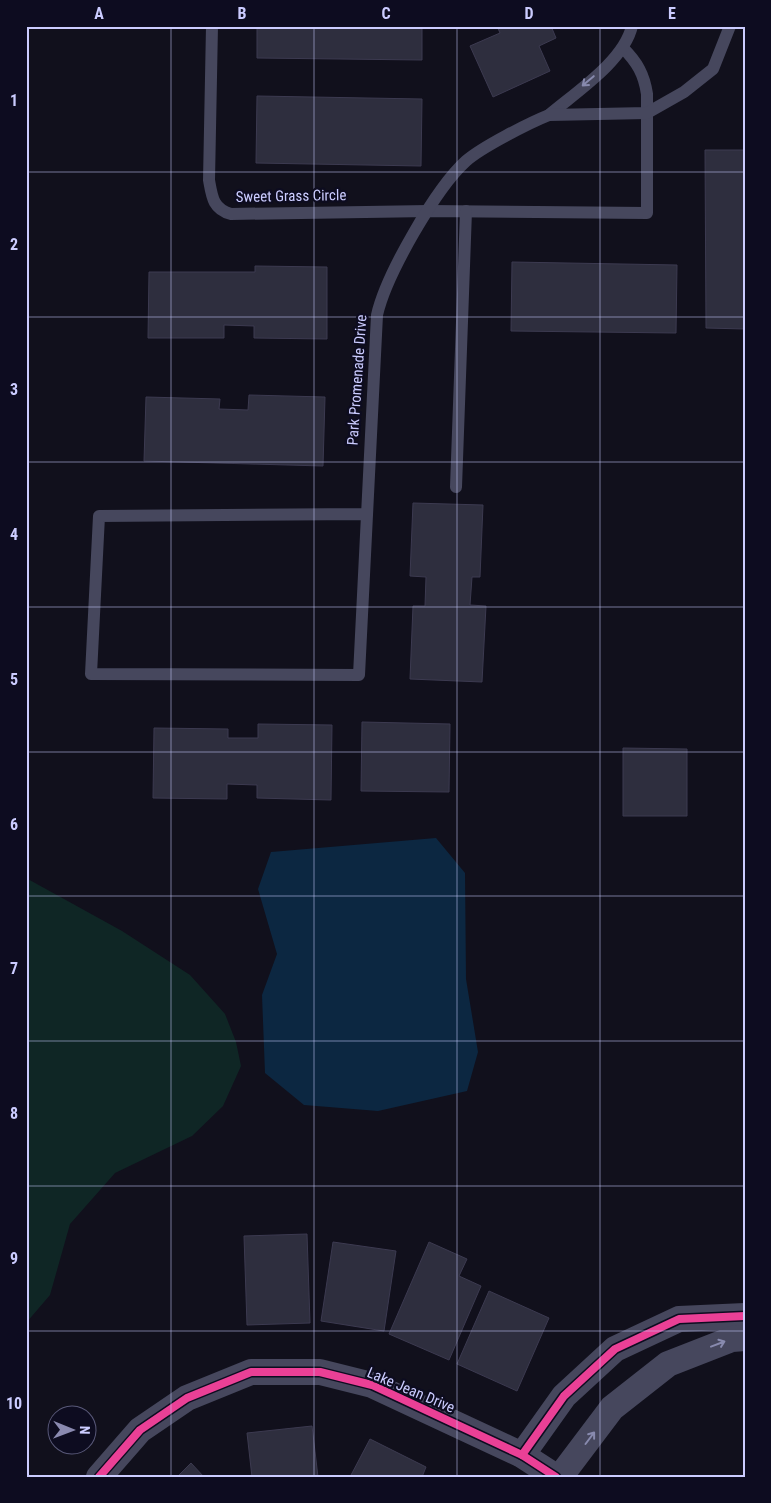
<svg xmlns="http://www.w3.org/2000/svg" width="771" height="1503" font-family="'Roboto Condensed',sans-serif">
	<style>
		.green { fill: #0f2625 }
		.water { fill: #0c2741 }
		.building { fill: #2e2e3e; stroke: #3c3a50 }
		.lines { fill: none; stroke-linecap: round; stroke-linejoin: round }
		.lane { stroke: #46475d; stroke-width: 12 }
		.street { stroke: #46475d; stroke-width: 26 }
		.cycleway-casing { stroke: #0d0c20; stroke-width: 11 }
		.cycleway { stroke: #ea4096; stroke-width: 8 }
		.oneway { stroke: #888aae }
		.grid { fill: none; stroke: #cbccff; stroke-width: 1; stroke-opacity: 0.55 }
		.labels { text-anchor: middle; stroke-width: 4.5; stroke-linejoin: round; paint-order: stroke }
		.street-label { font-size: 15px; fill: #cbccff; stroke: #0d0c20 }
		.neatline { fill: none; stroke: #cbccff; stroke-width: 2 }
		.grid-label { font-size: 16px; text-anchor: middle; font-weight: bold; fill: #cbccff }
	</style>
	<rect width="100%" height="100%" fill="#11101c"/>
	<path class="green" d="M26 878 122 931 190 975 225 1014 236 1042 241 1066 223 1106 192 1136 115 1173 70 1224 50 1295 26 1323Z"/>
	<path class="water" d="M436 838 465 873 466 979 478 1052 467 1091 378 1111 304 1105 265 1073 262 995 277 954 258 889 271 852Z"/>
	<g class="building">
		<path d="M257 26H422V60L257 58Z"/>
		<path d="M497 26H551L556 38 539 46 550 71 493 97 470 46 500 33Z"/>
		<path d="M257 96 422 99 421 166 256 163Z"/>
		<path d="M705 150H745V329L706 328Z"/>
		<path d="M512 262 677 265 676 333 511 331Z"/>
		<path d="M255 266 327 267V339L254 338V326L224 325V338H148L149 272H255Z"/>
		<path d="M249 395 325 397 323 466 144 461 146 397 220 399 219 409 248 410Z"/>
		<path d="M413 503 483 505 480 577H472L470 605 486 606 482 682 410 679 413 606H425L426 577 410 576Z"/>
		<path d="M362 722 450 724 449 792 361 791Z"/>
		<path d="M258 724 332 725 331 800 257 798V785L227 784V799L153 798 154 728 228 729V738H258Z"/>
		<path d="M623 748 687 749V816H623Z"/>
		<path d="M307 1234 310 1323 247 1325 244 1236Z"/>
		<path d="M333 1242 396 1251 384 1331 321 1321Z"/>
		<path d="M429 1242 467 1259 459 1276 481 1286 449 1360 389 1334Z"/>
		<path d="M489 1291 549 1318 517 1391 457 1364Z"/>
		<path d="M312 1426 318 1477H252L247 1433Z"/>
		<path d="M370 1439 426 1467 422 1477H350Z"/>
		<path d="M191 1463 204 1477H177Z"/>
	</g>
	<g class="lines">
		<g class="lane">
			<path d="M212 26 209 180C212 197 213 209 231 214L429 211 647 213V94C644 74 637 62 623 48"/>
			<path d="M549 115C576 92 624 61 632 26"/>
			<path d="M456 487 466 211"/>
			<path d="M365 514 99 516 91 674 359 675 377 315C386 275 436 188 466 161 482 147 529 123 549 115L647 113 684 92 713 69 730 26"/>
		</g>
		<g class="street">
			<path d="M522 1455 564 1396 615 1349 679 1319 745 1316"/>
			<path d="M99 1477 140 1430 187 1398 251 1372H320L372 1385 522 1455 556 1477"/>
			<path d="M560 1477 612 1408 668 1364 732 1339 745 1338"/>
		</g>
		<g class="cycleway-casing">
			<g id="cycleway">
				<path d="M522 1455 564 1396 615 1349 679 1319 745 1316"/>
				<path d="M99 1477 140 1430 187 1398 251 1372H320L372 1385 522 1455 556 1477"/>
			</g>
		</g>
		<use href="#cycleway" class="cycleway"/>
	</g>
	<defs><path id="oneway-shaft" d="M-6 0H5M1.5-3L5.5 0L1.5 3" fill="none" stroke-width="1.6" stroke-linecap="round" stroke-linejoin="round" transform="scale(1.25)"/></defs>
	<g class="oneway">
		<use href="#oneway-shaft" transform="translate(588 81) rotate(140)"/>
		<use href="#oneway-shaft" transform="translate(718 1344) rotate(-21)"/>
		<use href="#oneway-shaft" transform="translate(590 1438) rotate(-53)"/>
	</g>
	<path class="grid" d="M171 26V1477M314 26V1477M457 26V1477M600 26V1477M26 172H745M26 317H745M26 462H745M26 607H745M26 752H745M26 896H745M26 1041H745M26 1186H745M26 1331H745"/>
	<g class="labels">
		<g class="street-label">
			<text transform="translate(291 196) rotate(-1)" y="5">Sweet Grass Circle</text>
			<text transform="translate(357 380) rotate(-86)" y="5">Park Promenade Drive</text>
			<text transform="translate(411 1390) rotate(23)" y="5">Lake Jean Drive</text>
		</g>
	</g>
	<rect width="771" height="1503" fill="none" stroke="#0d0c20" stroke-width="55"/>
	<g transform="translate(72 1430) rotate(91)"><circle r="24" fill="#0d0c20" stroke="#595979"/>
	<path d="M0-4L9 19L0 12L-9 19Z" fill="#8a8ab0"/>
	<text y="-8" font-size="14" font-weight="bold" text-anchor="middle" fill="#cbccff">N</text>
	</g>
	<rect x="28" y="28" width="716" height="1448" class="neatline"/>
	<g class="grid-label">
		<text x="99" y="19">A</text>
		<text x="242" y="19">B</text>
		<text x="386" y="19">C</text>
		<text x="529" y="19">D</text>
		<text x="672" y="19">E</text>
		<text x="14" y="106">1</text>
		<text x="14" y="250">2</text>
		<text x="14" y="395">3</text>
		<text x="14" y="540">4</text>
		<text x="14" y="685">5</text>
		<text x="14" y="830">6</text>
		<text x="14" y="974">7</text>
		<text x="14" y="1119">8</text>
		<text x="14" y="1264">9</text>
		<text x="14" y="1409">10</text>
	</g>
</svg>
